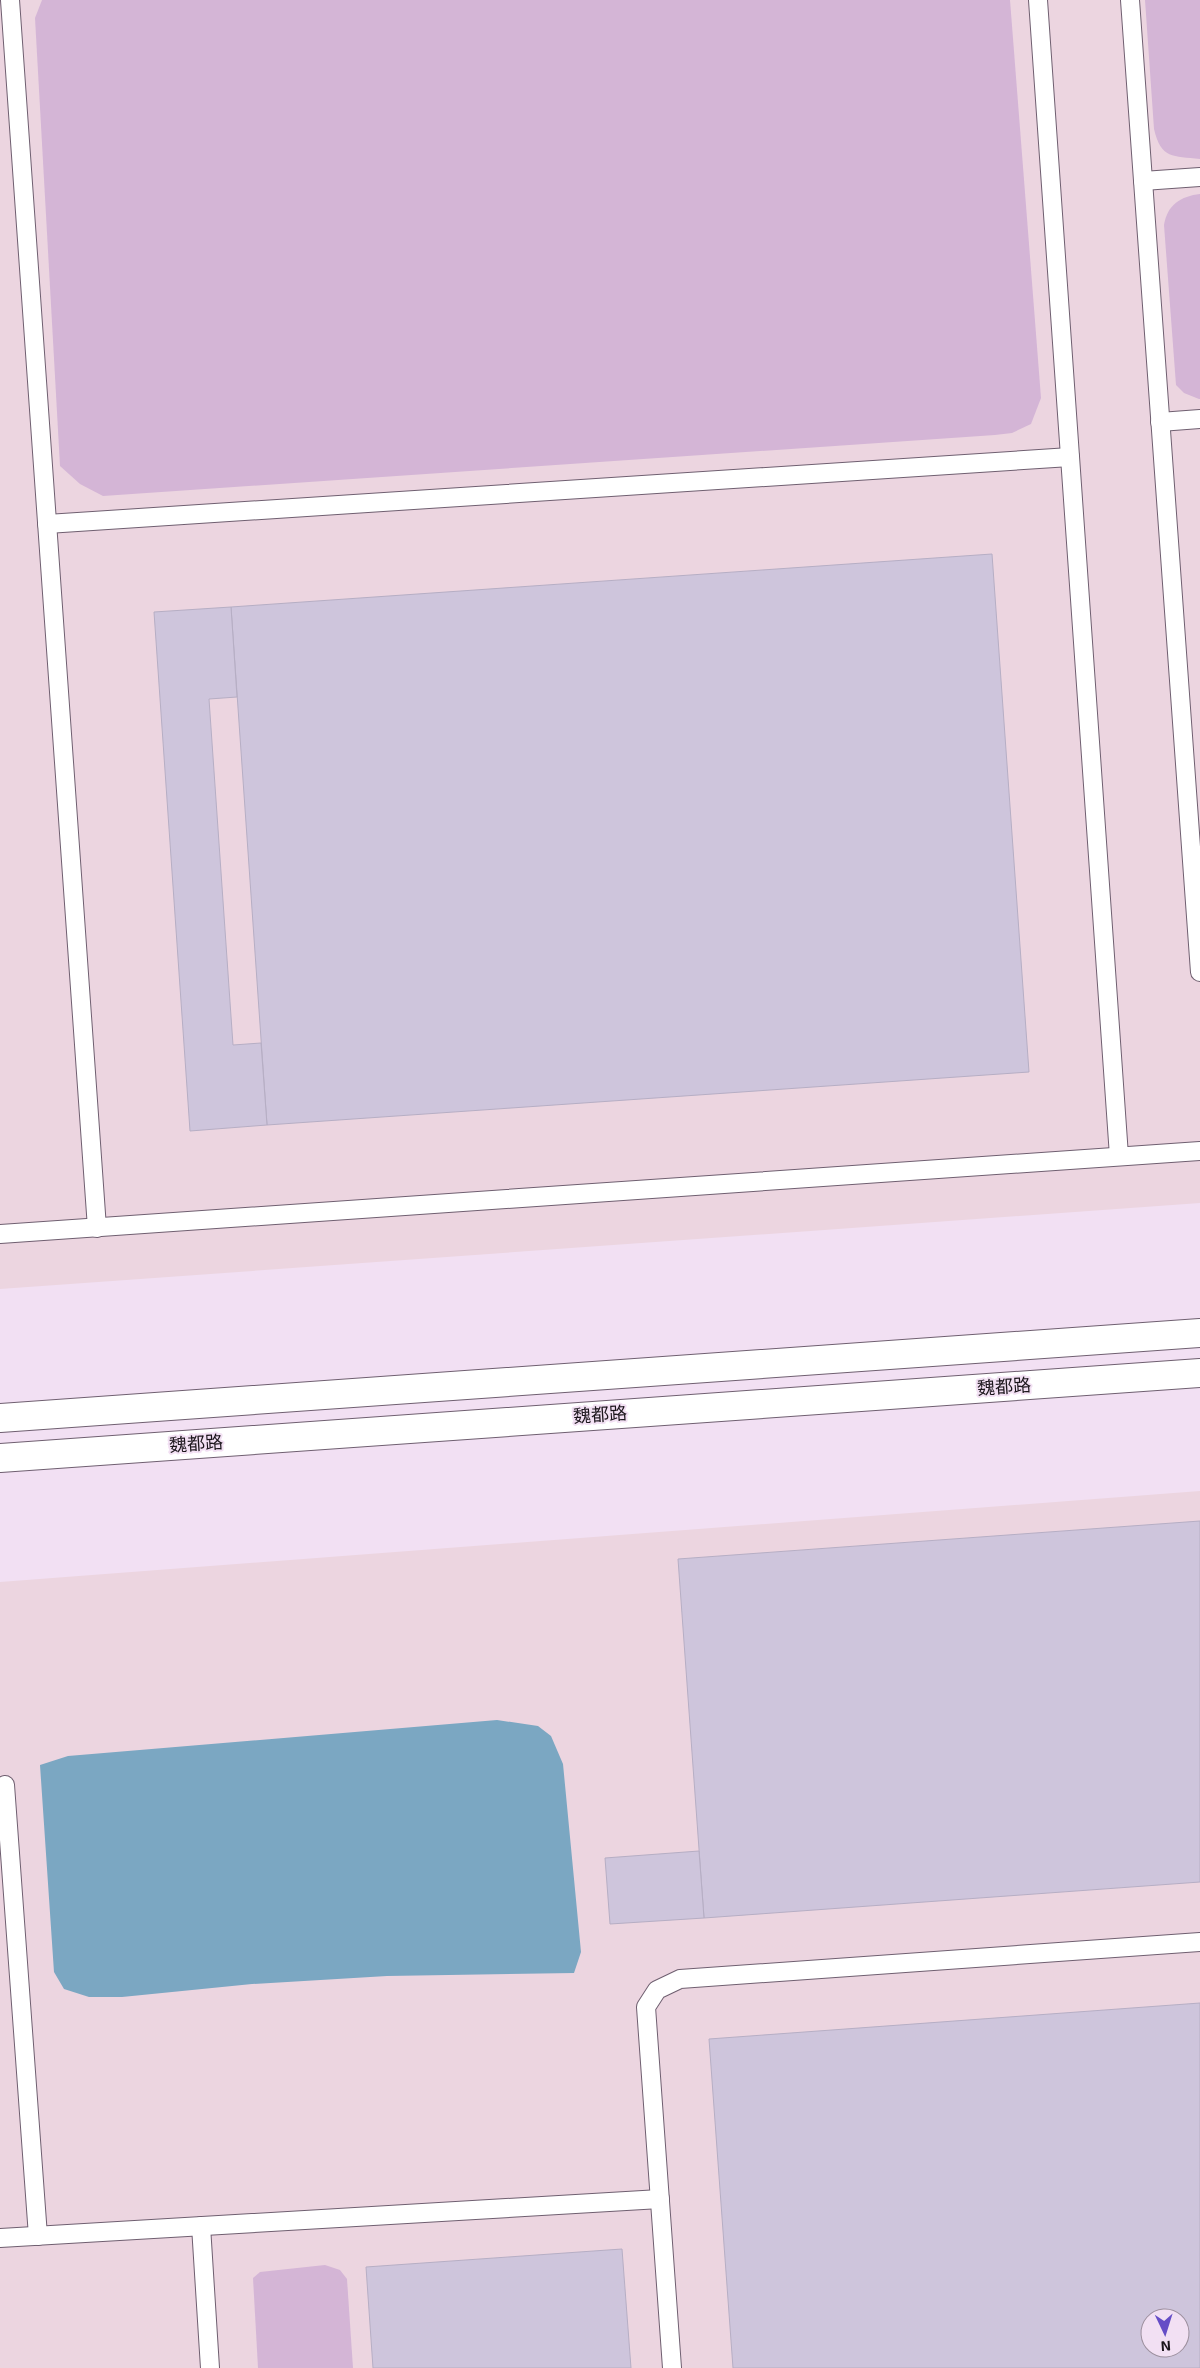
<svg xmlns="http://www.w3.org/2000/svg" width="1200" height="2368" font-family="'Exo 2','Noto Sans SC',sans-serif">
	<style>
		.industrial { fill: #ecd5e0; fill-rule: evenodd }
		.green { fill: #d4b5d6 }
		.water { fill: #7ba7c2 }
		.building { fill: #cec5dc; stroke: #b6aec4; fill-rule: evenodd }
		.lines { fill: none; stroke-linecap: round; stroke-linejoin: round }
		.lane-casing { stroke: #6f5f70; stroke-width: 20 }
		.secondary-casing { stroke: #6f5f70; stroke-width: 30 }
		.lane { stroke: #fff; stroke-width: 18 }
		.secondary { stroke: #fff; stroke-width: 28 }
		.labels { text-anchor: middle; stroke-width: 4; stroke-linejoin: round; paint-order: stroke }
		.street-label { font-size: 18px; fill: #1b151b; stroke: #f2e0f3 }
	</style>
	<rect width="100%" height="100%" fill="#f2e0f3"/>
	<g class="industrial">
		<path d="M0 0H1200V1203L0 1289Z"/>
		<path d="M1200 1491V2368H0V1582ZM1150 2318H1180V2348H1150Z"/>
	</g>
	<g class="green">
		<path d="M42 0H1010L1041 398 1031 424 1012 433 995 435 103 496 80 484 60 466 35 18Z"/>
		<path d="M1145 0H1200V159C1173 156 1161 159 1154 129Z"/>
		<path d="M1200 194V399H1199L1184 393 1176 385 1164 225C1167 205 1181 196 1200 194Z"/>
		<path d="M325 2265 340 2270 347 2279 353 2368H258L253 2278 260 2272Z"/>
	</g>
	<path class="water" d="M497 1720 538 1726 551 1736 563 1764 581 1952 574 1973 387 1976 252 1984 122 1997H89L64 1989 54 1972 40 1765 68 1756Z"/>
	<g class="building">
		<path d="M992 554 1029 1072 267 1125 231 607Z"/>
		<path d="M231 607 237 697 209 699 233 1045 261 1043 267 1125 190 1131 154 612Z"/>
		<path d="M1200 1521V1882L704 1918 678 1559Z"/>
		<path d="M699 1851 704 1918 610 1924 605 1858Z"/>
		<path d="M1200 2003V2368H733L709 2039ZM1150 2318H1180V2348H1150Z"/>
		<path d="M622 2249 631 2368H373L366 2267Z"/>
	</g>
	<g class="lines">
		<g class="lane-casing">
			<g id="lane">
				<path d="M10 0 97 1228"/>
				<path d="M1038 0 1119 1156"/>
				<path d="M1130 0 1200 972"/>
				<path d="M1143 181 1200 177"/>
				<path d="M1160 422 1200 419"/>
				<path d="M47 524 1070 457"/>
				<path d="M0 1234 1200 1151"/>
				<path d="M5 1785 38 2236"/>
				<path d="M201 2226 210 2368"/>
				<path d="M0 2238 660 2199"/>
				<path d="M672 2368 646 2007 657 1990 680 1979 1200 1942"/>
			</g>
		</g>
		<g class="secondary-casing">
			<g id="secondary">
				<path d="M0 1418 1200 1333"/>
				<path d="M0 1458 1200 1373"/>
			</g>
		</g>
		<use href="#lane" class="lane"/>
		<use href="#secondary" class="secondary"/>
	</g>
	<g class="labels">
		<g class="street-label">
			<text transform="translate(1004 1387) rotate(-4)" y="6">魏都路</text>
			<text transform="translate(600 1415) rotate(-4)" y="6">魏都路</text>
			<text transform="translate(196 1444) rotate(-4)" y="6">魏都路</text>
		</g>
	</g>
	<g transform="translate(1165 2333) rotate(176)"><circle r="24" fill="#f2e0f3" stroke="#9c8f9d"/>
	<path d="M0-4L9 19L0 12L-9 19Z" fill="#654dc6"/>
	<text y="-8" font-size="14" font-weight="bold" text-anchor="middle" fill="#1b151b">N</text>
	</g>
</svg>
